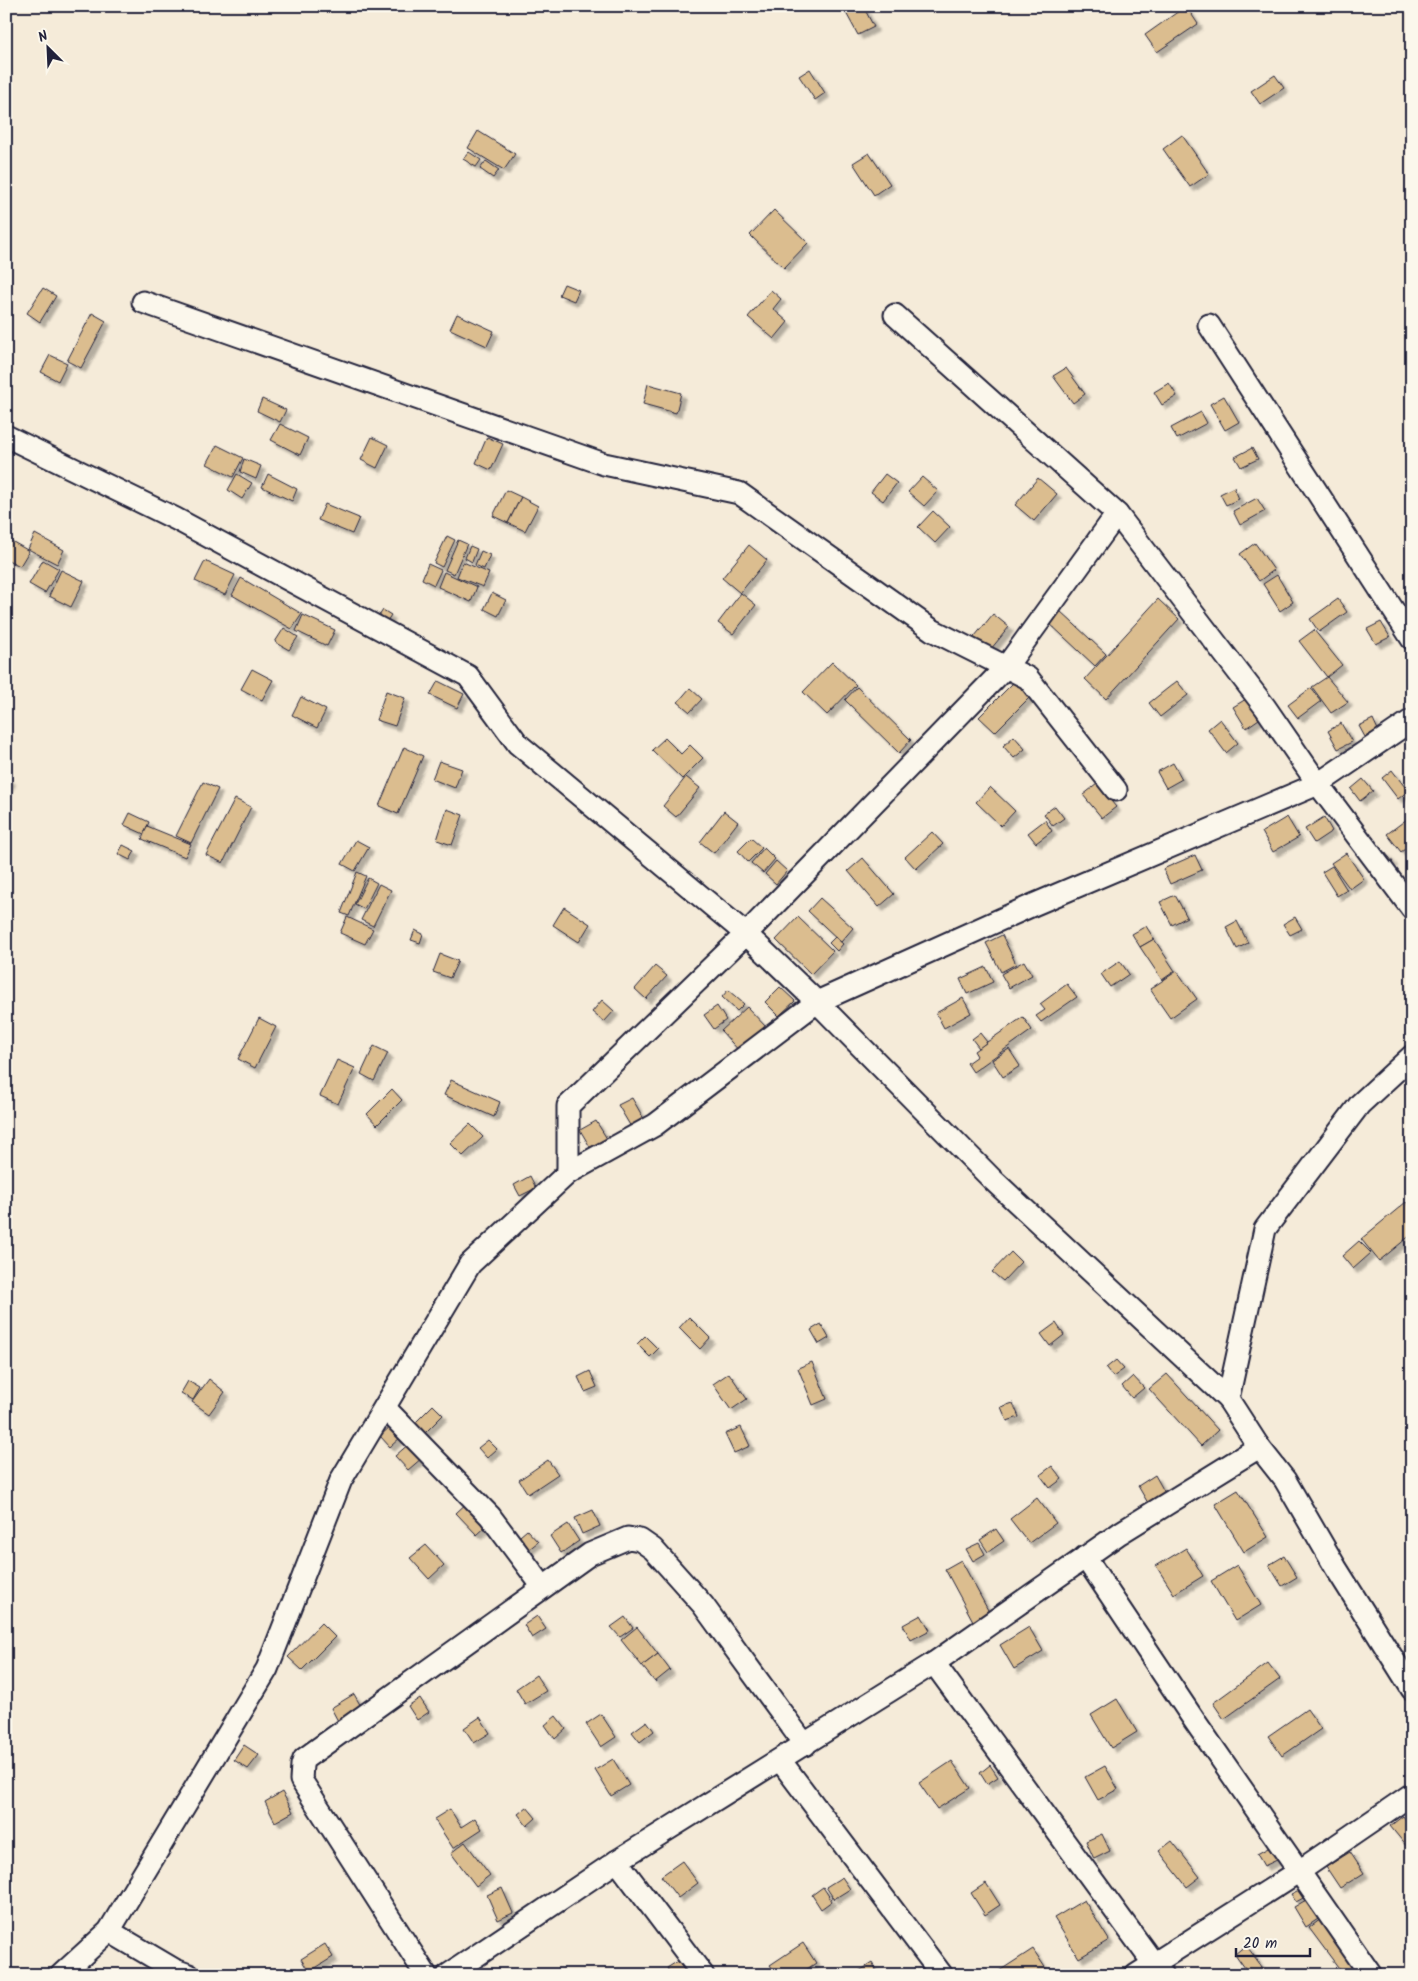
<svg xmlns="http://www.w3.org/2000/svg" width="1418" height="1981" font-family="Kalam,sans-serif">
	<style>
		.building { fill: #dbbd8f; stroke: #22223b; filter: url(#shadow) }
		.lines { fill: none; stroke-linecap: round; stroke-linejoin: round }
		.street-casing { stroke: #22223b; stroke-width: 25 }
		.street { stroke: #fbf7ec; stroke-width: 21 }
	</style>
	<defs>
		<filter id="shadow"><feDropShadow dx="4.5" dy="4.5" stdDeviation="1" flood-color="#0004"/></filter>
	</defs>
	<rect width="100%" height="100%" fill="#f5ebd9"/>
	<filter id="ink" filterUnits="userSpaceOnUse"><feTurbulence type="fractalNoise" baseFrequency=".02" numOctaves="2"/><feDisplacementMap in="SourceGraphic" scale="10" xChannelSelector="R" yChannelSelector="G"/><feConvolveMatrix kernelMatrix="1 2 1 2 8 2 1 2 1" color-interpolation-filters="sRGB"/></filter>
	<g filter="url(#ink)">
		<g class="building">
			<path d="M854 6H863L874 27 858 35 845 11Z"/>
			<path d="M1186 6 1198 24 1157 52 1145 35Z"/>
			<path d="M810 69 825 93 815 100 799 76Z"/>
			<path d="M1275 75 1284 88 1260 104 1251 91Z"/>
			<path d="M478 131 515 154 504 170 468 148Z"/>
			<path d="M1182 135 1209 174 1190 187 1163 149Z"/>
			<path d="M469 152 481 160 476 167 463 159Z"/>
			<path d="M869 153 890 184 874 195 853 163Z"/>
			<path d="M486 161 499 170 493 178 480 169Z"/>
			<path d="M774 210 808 243 784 268 750 235Z"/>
			<path d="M564 284 579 290 574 301 559 295Z"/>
			<path d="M43 288 56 296 40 322 27 313Z"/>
			<path d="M771 290 781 299 773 309 788 322 774 339 748 317Z"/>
			<path d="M92 313 106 321 81 368 67 361Z"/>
			<path d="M457 314 494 331 487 346 450 329Z"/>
			<path d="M50 355 67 363 58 381 41 372Z"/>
			<path d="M1066 368 1085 394 1073 403 1053 376Z"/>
			<path d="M1169 383 1177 396 1162 405 1154 392Z"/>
			<path d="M648 384 681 393 676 413 643 404Z"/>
			<path d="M1224 396 1239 422 1225 430 1210 404Z"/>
			<path d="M262 399 286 410 280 422 257 411Z"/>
			<path d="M1201 412 1207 423 1177 439 1171 428Z"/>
			<path d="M280 424 308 438 300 455 271 440Z"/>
			<path d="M372 437 388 445 377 468 361 460Z"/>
			<path d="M487 437 503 444 491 470 476 463Z"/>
			<path d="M217 445 243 458 233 477 207 464Z"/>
			<path d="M1252 448 1258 459 1241 467 1235 457Z"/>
			<path d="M244 459 261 466 256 479 240 472Z"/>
			<path d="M237 474 252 483 242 499 228 490Z"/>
			<path d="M268 474 297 489 292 501 262 487Z"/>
			<path d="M885 474 897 483 883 501 871 492Z"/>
			<path d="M922 477 938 491 924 506 908 492Z"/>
			<path d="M1038 478 1057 494 1034 521 1015 505Z"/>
			<path d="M1234 487 1239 499 1226 505 1220 494Z"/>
			<path d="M506 490 521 497 508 523 493 516Z"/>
			<path d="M521 497 538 506 525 531 508 523Z"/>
			<path d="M1257 498 1265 511 1240 525 1233 511Z"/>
			<path d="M325 504 359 518 352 534 318 520Z"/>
			<path d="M933 511 950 527 935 543 918 527Z"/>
			<path d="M35 534 64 550 57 564 28 549Z"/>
			<path d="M447 536 455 540 442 567 434 563Z"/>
			<path d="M6 538 29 551 20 566 6 559Z"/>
			<path d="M458 540 467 544 454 574 445 570Z"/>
			<path d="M1255 543 1274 570 1259 581 1240 554Z"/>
			<path d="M749 545 767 560 740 593 722 578Z"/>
			<path d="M470 546 477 549 472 562 465 558Z"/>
			<path d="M481 551 490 555 484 569 475 565Z"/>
			<path d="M43 560 59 569 45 593 29 584Z"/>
			<path d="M205 561 235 575 225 595 195 581Z"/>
			<path d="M463 562 489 573 483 587 457 577Z"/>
			<path d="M428 564 441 570 434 585 422 579Z"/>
			<path d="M61 570 84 581 71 607 49 596Z"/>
			<path d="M444 572 477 587 471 602 438 587Z"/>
			<path d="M1277 575 1293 602 1280 611 1263 584Z"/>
			<path d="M241 578 302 614 292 629 232 595Z"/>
			<path d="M492 593 506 600 498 616 484 609Z"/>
			<path d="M741 593 756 605 733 634 718 623Z"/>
			<path d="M1158 599 1179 619 1106 699 1085 679Z"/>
			<path d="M1338 599 1347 612 1319 632 1310 619Z"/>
			<path d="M383 610 391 615 385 624 377 619Z"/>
			<path d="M1059 610 1106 654 1095 666 1048 622Z"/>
			<path d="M993 614 1009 627 986 655 970 642Z"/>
			<path d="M303 615 335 630 327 646 296 631Z"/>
			<path d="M1381 622 1390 637 1376 644 1367 629Z"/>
			<path d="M284 628 298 637 289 650 275 642Z"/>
			<path d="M1314 630 1342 665 1327 677 1299 641Z"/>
			<path d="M832 662 856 685 827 715 803 692Z"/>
			<path d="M252 669 273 680 262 700 241 689Z"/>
			<path d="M1412 674V690L1405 679Z"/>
			<path d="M1327 677 1348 702 1331 713 1312 687Z"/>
			<path d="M438 681 464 694 457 708 430 695Z"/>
			<path d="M1015 681 1031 696 995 732 979 717Z"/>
			<path d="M1177 681 1188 695 1160 717 1149 703Z"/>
			<path d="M857 687 911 740 899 753 845 700Z"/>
			<path d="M690 688 702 699 690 712 678 702Z"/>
			<path d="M1311 688 1321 701 1298 718 1288 705Z"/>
			<path d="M386 691 405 698 395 726 376 720Z"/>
			<path d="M301 697 326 710 317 728 292 715Z"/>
			<path d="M1246 699 1259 719 1246 728 1233 707Z"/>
			<path d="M1220 719 1238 743 1226 753 1208 729Z"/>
			<path d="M1373 719 1378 730 1365 737 1359 726Z"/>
			<path d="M1341 723 1352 742 1338 749 1328 731Z"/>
			<path d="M1014 736 1025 749 1014 758 1003 746Z"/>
			<path d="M665 738 681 754 690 745 703 758 682 779 652 750Z"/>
			<path d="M404 747 423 756 398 814 379 806Z"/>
			<path d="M439 761 462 769 455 788 432 779Z"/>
			<path d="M1173 763 1182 779 1166 788 1157 772Z"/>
			<path d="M1392 770 1408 791 1398 799 1382 778Z"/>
			<path d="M6 777 11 780 6 789Z"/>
			<path d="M686 777 700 788 676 817 663 806Z"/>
			<path d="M1363 779 1373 791 1360 801 1351 789Z"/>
			<path d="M203 782 218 789 191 843 176 836Z"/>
			<path d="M1097 784 1116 807 1102 818 1083 795Z"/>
			<path d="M990 787 1015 811 1001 826 976 802Z"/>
			<path d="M235 799 251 807 223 863 206 855Z"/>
			<path d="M1055 806 1064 818 1053 826 1044 814Z"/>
			<path d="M447 809 463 815 452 845 437 840Z"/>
			<path d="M724 811 738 822 714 853 700 842Z"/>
			<path d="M130 813 149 822 144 834 124 825Z"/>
			<path d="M1287 817 1299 837 1273 852 1262 832Z"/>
			<path d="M1324 817 1332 831 1314 843 1305 829Z"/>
			<path d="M1407 819 1412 826V844L1401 852 1387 834Z"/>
			<path d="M1045 820 1052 831 1036 843 1028 833Z"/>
			<path d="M147 826 191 844 185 857 142 839Z"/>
			<path d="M932 832 943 844 916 869 905 857Z"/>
			<path d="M751 838 762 848 748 862 738 851Z"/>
			<path d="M356 840 369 847 355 871 342 864Z"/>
			<path d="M123 845 135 851 130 860 118 854Z"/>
			<path d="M764 848 775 859 763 873 751 863Z"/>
			<path d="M1385 852 1393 862 1386 866 1379 856Z"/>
			<path d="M1346 853 1364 879 1350 889 1331 863Z"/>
			<path d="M1195 855 1202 870 1170 884 1163 869Z"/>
			<path d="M863 858 894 894 879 907 848 871Z"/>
			<path d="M776 861 787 871 776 884 765 874Z"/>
			<path d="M1332 866 1347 890 1337 896 1322 872Z"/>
			<path d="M357 872 366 876 349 916 341 913Z"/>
			<path d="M368 878 377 883 364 909 355 904Z"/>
			<path d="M379 884 391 890 373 926 361 920Z"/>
			<path d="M1175 895 1187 917 1172 925 1160 902Z"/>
			<path d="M820 898 853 928 841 942 808 911Z"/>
			<path d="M564 907 590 924 579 942 553 925Z"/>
			<path d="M347 917 373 929 365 944 340 933Z"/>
			<path d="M798 917 833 951 811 974 776 940Z"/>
			<path d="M1295 917 1302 929 1290 935 1283 924Z"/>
			<path d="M1237 921 1248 943 1237 949 1226 927Z"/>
			<path d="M1146 926 1154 939 1140 947 1132 934Z"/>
			<path d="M415 930 423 934 420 943 411 940Z"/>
			<path d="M1002 935 1016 964 1001 972 986 943Z"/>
			<path d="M835 937 843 944 837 951 829 943Z"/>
			<path d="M1154 939 1175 971 1162 980 1140 947Z"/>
			<path d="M440 954 458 961 450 978 433 972Z"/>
			<path d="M1024 961 1032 975 1009 988 1001 974Z"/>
			<path d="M1120 961 1129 974 1110 987 1101 974Z"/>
			<path d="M655 966 667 976 646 999 635 989Z"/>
			<path d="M986 967 993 982 967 994 960 979Z"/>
			<path d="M1177 971 1197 999 1170 1018 1150 989Z"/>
			<path d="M1067 984 1077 997 1041 1022 1036 1016 1045 1010 1040 1004Z"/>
			<path d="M780 987 795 1001 779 1016 765 1002Z"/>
			<path d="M728 990 744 1004 737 1011 722 997Z"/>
			<path d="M963 998 971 1013 944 1028 936 1013Z"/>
			<path d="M602 1000 614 1011 604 1022 592 1012Z"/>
			<path d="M717 1006 726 1020 714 1029 704 1015Z"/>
			<path d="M747 1007 768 1029 742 1054 721 1031Z"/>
			<path d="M1023 1017 1032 1030 973 1072 967 1063 977 1056 974 1051Z"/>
			<path d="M259 1018 276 1027 255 1068 238 1059Z"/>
			<path d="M980 1033 987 1042 979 1048 972 1039Z"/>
			<path d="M374 1046 388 1053 374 1081 361 1074Z"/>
			<path d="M1009 1049 1020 1066 1003 1077 992 1060Z"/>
			<path d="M337 1060 355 1068 338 1104 320 1096Z"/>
			<path d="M451 1080 500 1102 494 1117 444 1095Z"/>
			<path d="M392 1089 402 1100 377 1125 367 1114Z"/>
			<path d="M632 1098 644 1119 631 1127 618 1105Z"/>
			<path d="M596 1121 609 1142 593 1152 580 1130Z"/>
			<path d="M470 1124 483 1137 463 1156 450 1143Z"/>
			<path d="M530 1176 536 1188 520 1196 514 1185Z"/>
			<path d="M1406 1202 1412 1209V1234L1379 1261 1361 1239Z"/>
			<path d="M1359 1241 1371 1253 1353 1269 1342 1256Z"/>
			<path d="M1011 1252 1021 1262 1003 1281 992 1272Z"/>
			<path d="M689 1317 710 1338 700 1349 679 1328Z"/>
			<path d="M1056 1323 1064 1335 1050 1346 1041 1334Z"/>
			<path d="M821 1324 829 1338 819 1344 811 1330Z"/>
			<path d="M645 1336 658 1349 650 1357 637 1344Z"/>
			<path d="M1116 1360 1124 1369 1113 1377 1106 1368Z"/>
			<path d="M812 1362 827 1399 813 1405 798 1368Z"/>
			<path d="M590 1371 597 1387 585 1392 578 1377Z"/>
			<path d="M729 1373 747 1399 731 1410 713 1384Z"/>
			<path d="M1167 1374 1218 1430 1201 1446 1149 1389Z"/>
			<path d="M1133 1376 1144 1388 1132 1398 1122 1386Z"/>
			<path d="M209 1379 225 1392 209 1414 192 1402Z"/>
			<path d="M188 1381 200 1388 193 1400 181 1393Z"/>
			<path d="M1013 1403 1019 1417 1007 1421 1001 1407Z"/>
			<path d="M433 1405 443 1415 422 1436 412 1426Z"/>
			<path d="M392 1425 402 1436 390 1447 380 1436Z"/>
			<path d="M741 1427 750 1446 734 1453 725 1434Z"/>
			<path d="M488 1440 497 1449 487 1458 478 1448Z"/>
			<path d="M410 1443 422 1458 408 1470 395 1456Z"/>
			<path d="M548 1460 558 1474 528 1494 519 1480Z"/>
			<path d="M1052 1466 1062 1479 1050 1488 1040 1475Z"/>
			<path d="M1155 1475 1165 1493 1148 1503 1138 1486Z"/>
			<path d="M1238 1490 1268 1537 1244 1552 1215 1504Z"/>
			<path d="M1037 1498 1056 1523 1029 1543 1010 1519Z"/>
			<path d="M470 1500 491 1522 477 1535 456 1513Z"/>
			<path d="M593 1510 600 1526 582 1534 575 1518Z"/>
			<path d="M568 1524 579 1541 561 1553 550 1536Z"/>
			<path d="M996 1529 1004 1541 988 1552 980 1540Z"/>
			<path d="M527 1530 538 1542 523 1554 513 1542Z"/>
			<path d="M979 1543 985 1554 973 1561 966 1549Z"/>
			<path d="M426 1545 444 1565 429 1579 410 1558Z"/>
			<path d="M1186 1548 1203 1576 1174 1594 1156 1566Z"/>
			<path d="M1284 1556 1297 1577 1282 1586 1269 1565Z"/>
			<path d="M961 1560 989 1612 973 1621 945 1569Z"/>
			<path d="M1237 1565 1261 1605 1235 1621 1211 1581Z"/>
			<path d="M921 1615 930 1630 911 1640 903 1625Z"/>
			<path d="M537 1616 546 1629 532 1638 524 1625Z"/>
			<path d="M625 1617 633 1628 620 1637 611 1627Z"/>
			<path d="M321 1623 335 1637 302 1670 288 1657Z"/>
			<path d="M637 1627 658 1654 642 1666 621 1640Z"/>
			<path d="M1029 1627 1043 1651 1014 1669 1000 1645Z"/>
			<path d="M658 1654 670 1670 655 1682 642 1666Z"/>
			<path d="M1268 1663 1280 1679 1224 1719 1213 1703Z"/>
			<path d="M536 1675 546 1691 525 1704 516 1689Z"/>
			<path d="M354 1694 363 1710 339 1723 331 1708Z"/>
			<path d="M420 1698 429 1712 417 1720 408 1706Z"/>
			<path d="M1117 1699 1137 1732 1111 1748 1091 1715Z"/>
			<path d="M1307 1709 1321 1729 1282 1756 1268 1736Z"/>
			<path d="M601 1714 616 1737 601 1747 586 1724Z"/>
			<path d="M556 1716 566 1729 555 1739 545 1725Z"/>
			<path d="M480 1717 490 1733 474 1743 464 1728Z"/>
			<path d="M647 1721 654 1731 640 1742 632 1732Z"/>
			<path d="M244 1745 259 1755 248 1769 234 1760Z"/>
			<path d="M613 1759 629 1785 611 1796 595 1770Z"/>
			<path d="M952 1761 970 1788 937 1809 919 1783Z"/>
			<path d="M990 1765 998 1777 987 1784 980 1773Z"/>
			<path d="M1105 1766 1118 1789 1098 1800 1085 1777Z"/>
			<path d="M282 1792 293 1812 275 1822 265 1802Z"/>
			<path d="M527 1807 536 1818 527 1826 518 1814Z"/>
			<path d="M450 1809 461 1827 475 1818 482 1829 453 1848 434 1819Z"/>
			<path d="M1403 1816 1412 1827V1853L1390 1826Z"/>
			<path d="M1102 1834 1110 1851 1094 1859 1086 1841Z"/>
			<path d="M1172 1841 1200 1877 1187 1887 1159 1851Z"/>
			<path d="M465 1842 490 1875 476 1886 451 1853Z"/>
			<path d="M1270 1847 1277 1860 1264 1866 1257 1854Z"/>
			<path d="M1350 1852 1364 1873 1340 1888 1326 1867Z"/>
			<path d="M682 1861 698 1883 678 1898 661 1876Z"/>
			<path d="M842 1877 850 1889 834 1899 826 1887Z"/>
			<path d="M986 1883 1000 1905 985 1915 971 1893Z"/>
			<path d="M823 1887 832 1901 821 1909 812 1895Z"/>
			<path d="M502 1888 513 1913 498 1920 487 1895Z"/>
			<path d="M1301 1889 1305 1897 1296 1902 1291 1894Z"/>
			<path d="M1084 1900 1109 1940 1079 1958 1054 1918Z"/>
			<path d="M1306 1900 1318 1919 1306 1927 1294 1907Z"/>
			<path d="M1321 1919 1355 1966 1344 1975 1309 1928Z"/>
			<path d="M803 1943 816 1963 798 1975H777L770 1965Z"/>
			<path d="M325 1944 333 1957 309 1972 301 1959Z"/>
			<path d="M1246 1945 1268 1975H1250L1235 1954Z"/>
			<path d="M1033 1949 1050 1975H993Z"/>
			<path d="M678 1961 687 1975H671L667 1968Z"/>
			<path d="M872 1963 879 1975H853Z"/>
		</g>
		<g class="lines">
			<g class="street-casing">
				<g id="street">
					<path d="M143 302 604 464 739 493 932 630 1028 678 1116 790"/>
					<path d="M895 315 1117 514 1265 707 1318 784 1412 909"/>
					<path d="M1209 325 1412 639"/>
					<path d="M6 436 176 519 468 676 518 744 746 934 817 1002 992 1179 1228 1399"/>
					<path d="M568 1173 655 1125 817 1002 1033 905 1318 784 1412 720"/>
					<path d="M385 1408 490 1516 543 1587"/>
					<path d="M1259 1447 1285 1480 1336 1568 1412 1689"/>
					<path d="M1085 1557 1194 1720 1371 1975"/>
					<path d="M934 1663 1162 1975"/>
					<path d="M780 1760 942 1975"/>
					<path d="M617 1861 703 1975"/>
					<path d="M109 1931 175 1970 189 1975"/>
					<path d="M61 1975 109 1931 267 1669 341 1480 470 1264 568 1173V1106L746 934 1006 667 1117 514"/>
					<path d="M426 1975 301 1780 302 1765 304 1759 590 1554 628 1538 640 1540 653 1549 703 1605 805 1745"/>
					<path d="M448 1975 617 1861 934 1663 1120 1533 1259 1447 1228 1399 1265 1229 1360 1104 1412 1056"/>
					<path d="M1136 1975 1298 1872 1412 1794"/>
				</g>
			</g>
			<use href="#street" class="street"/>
		</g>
	</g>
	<rect width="1418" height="1981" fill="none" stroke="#fbf7ec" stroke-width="25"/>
	<rect x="12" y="12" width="1393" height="1956" fill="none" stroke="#22223b" stroke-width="2" filter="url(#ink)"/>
	<g transform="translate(48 48) rotate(336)" stroke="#fbf7ec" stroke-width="4" paint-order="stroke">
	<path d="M0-4L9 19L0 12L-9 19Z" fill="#22223b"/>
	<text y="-8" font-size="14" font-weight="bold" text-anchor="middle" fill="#22223b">N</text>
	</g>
	<path d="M1236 1948v8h74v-8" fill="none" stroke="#22223b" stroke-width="2.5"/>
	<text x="1243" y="1948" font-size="15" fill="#22223b" stroke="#fbf7ec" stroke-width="4" paint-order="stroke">20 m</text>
</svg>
